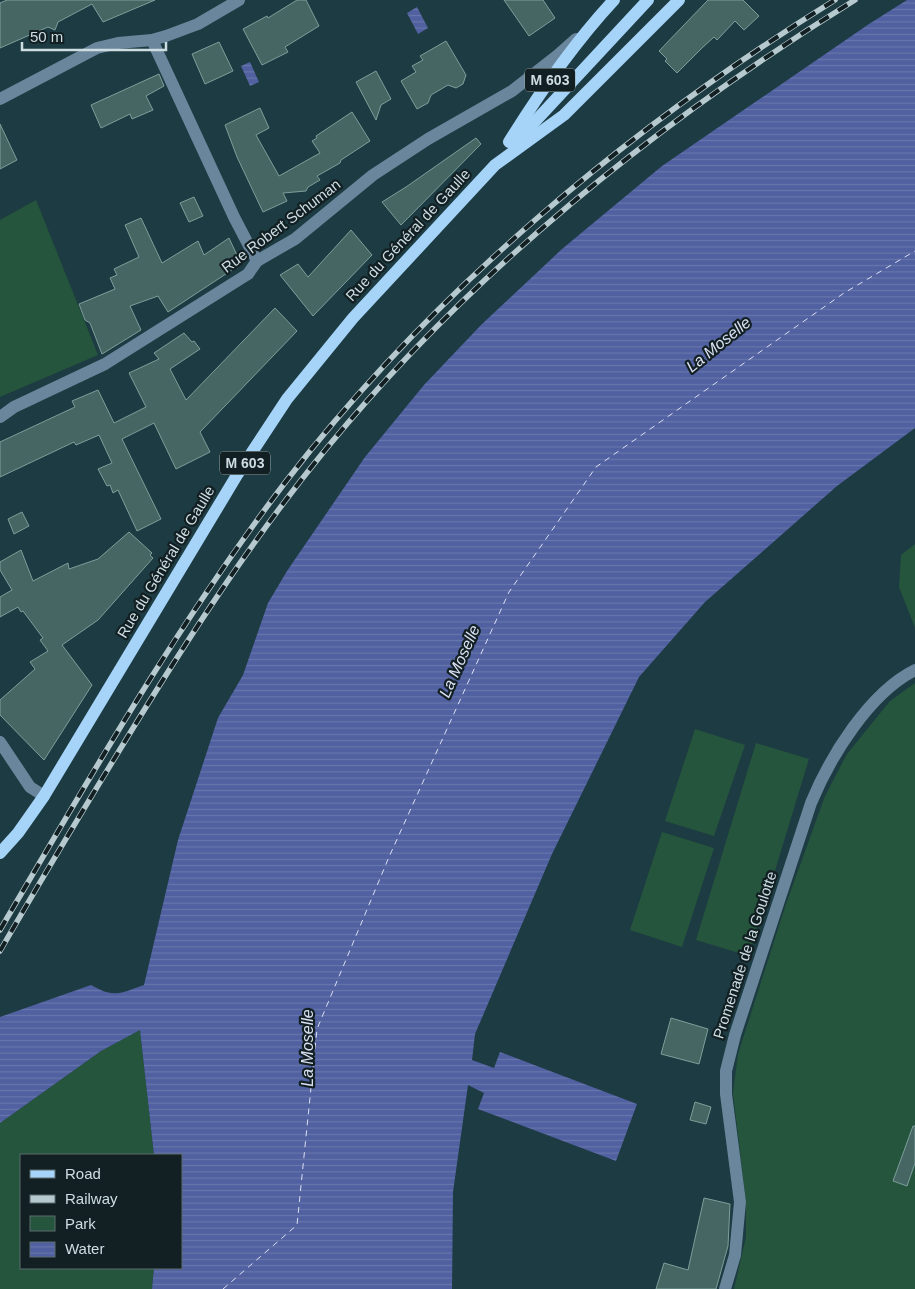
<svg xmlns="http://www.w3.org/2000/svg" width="915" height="1289" font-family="Arial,sans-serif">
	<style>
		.green { fill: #25553c }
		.water { fill: url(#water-rules) }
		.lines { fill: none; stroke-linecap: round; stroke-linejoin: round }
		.ferry { stroke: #dae0f3; stroke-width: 1; stroke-dasharray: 6 5; stroke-linecap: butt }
		.building { fill: #456662; stroke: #7d9f9b }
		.minor { stroke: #6a869d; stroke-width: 12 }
		.major { stroke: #a6d4f9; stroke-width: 12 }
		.rail-casing { stroke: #b6c9ce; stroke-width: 5.5 }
		.rail { stroke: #132023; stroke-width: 4; stroke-dasharray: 11; stroke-linecap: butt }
		.labels { text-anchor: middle; stroke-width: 4.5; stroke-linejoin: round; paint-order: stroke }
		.shield { fill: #132023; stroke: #95a5a9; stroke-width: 1 }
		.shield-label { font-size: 14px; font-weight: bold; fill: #cddee3 }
		.street-label { font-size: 15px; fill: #cddee3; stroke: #132023 }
		.water-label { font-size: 16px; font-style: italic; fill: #dae0f3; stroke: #132023 }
	</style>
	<defs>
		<pattern id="water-rules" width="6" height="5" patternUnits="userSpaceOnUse" patternTransform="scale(1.25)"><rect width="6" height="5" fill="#5060a0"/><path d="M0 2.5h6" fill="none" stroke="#6876ad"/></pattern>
	</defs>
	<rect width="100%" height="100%" fill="#1d3b42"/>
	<g class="green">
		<path d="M36 200 98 355 0 397V220Z"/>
		<path d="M915 544V628L899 587 901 555Z"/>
		<path d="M915 683V1289H734L746 1237V1202L733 1093 738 1054 786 904 825 796 847 754 890 701Z"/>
		<path d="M695 729 745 745 714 836 665 821Z"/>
		<path d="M756 743 809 759 749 956 696 940Z"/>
		<path d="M662 832 714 848 682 947 630 930Z"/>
		<path d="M140 1030 154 1155H21V1268H154L152 1289H0V1123L101 1051Z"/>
	</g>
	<g class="water">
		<path d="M907 0H915V428L837 486 705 602 639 677 552 854 475 1034 472 1060 494 1068 500 1052 637 1104 616 1161 478 1109 484 1093 468 1085 453 1192 452 1289H152L154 1268H181V1155H154L140 1030 101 1051 0 1123V1017L91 985C114 998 119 994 144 985L178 840 218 718 243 675 268 603 287 571 365 457 424 385 481 325 562 249 662 166 869 24Z"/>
		<path d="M417 7 428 28 418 34 407 13Z"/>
		<path d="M250 62 259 82 250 86 241 66Z"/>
	</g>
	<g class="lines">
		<path class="ferry" d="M223 1289 297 1225 317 1029 389 857 509 592 596 467 844 293 915 251"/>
	</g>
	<g class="building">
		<path d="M7 0H155L103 22 92 4 58 22 55 30 48 27 0 48V3Z"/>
		<path d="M297 0H306L319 26 285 47 288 52 262 65 243 29 267 16 268 18Z"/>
		<path d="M504 0H543L555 18 529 36Z"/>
		<path d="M708 0H743L759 16 744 30 735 21 717 40 714 37 702 48 677 73 665 61 667 59 659 51Z"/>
		<path d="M446 41 466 75 463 84 456 88 448 85 431 95 428 103 417 109 401 81 416 72 412 66 423 60 420 56Z"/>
		<path d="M219 42 233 71 205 84 192 54Z"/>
		<path d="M376 71 391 99 381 105 376 120 356 82Z"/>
		<path d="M159 74 164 86 146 96 153 110 132 119 130 114 101 128 91 105Z"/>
		<path d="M260 108 269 128 256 135 279 176 320 153 312 141 317 138 316 136 352 112 370 141 341 160 340 163 317 176 320 180 308 187 306 191 283 193 287 201 263 212 237 157 225 125Z"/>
		<path d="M0 124 17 160 0 169Z"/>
		<path d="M476 138 481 144 401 225 382 202 406 187Z"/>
		<path d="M194 197 203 216 189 222 180 203Z"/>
		<path d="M141 218 162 263 198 241 204 255 229 238 241 264 168 312 158 296 130 306 141 330 102 354 90 323 85 320 79 304 115 289 110 278 117 275 114 269 139 257 125 225Z"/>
		<path d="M351 230 372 255 313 316 280 275 298 264 308 277Z"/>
		<path d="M275 308 297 331 200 432 210 452 176 469 154 423 122 439 161 519 137 531 118 490 113 493 110 485 107 486 98 469 112 463 99 435 76 445 74 442 0 477V442L75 407 72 401 98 390 114 423 146 407 129 373 159 359 154 353 184 333 192 342 194 341 200 349 170 369 186 400Z"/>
		<path d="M22 512 29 526 14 534 8 519Z"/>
		<path d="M129 532 152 553 150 555 153 558 98 620 62 645 92 685 44 760 0 715V700L35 669 30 662 48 651 40 640 43 638 23 611 21 612 18 607 0 617V597L12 590 0 570V562L21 550 33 581 68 563 69 569 98 559Z"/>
		<path d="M671 1018 708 1029 699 1064 661 1054Z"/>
		<path d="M695 1102 711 1107 706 1124 690 1120Z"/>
		<path d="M913 1126H915V1163L907 1186 893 1181Z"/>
		<path d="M704 1198 730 1204 728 1246 716 1289H656L664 1263 688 1270Z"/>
	</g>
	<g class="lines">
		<g class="minor">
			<path d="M152 40 234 217 257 261"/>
			<path d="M0 99 97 48 118 43 152 40 166 36 198 24 239 0"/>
			<path d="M0 417 14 407 105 364 248 274 257 261 295 239 373 175 428 139 512 91 558 55 576 39"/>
			<path d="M0 742 30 787 44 796"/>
			<path d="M725 1289 735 1255 740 1202 726 1094V1071L735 1035 811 803C830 757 869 693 915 670"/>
		</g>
		<g class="major">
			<path d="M509 142C540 92 574 43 614 0"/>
			<path d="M515 143 648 0"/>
			<path d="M0 853 18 833 44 796 237 475 287 399 353 318 495 165 564 115 679 0"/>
		</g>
		<g class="rail-casing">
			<g id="rail">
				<path d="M0 930C90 777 179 621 287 480 435 289 630 127 835 0"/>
				<path d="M0 951C42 878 86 805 130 733 190 635 253 538 326 449 473 270 658 122 855 0"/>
			</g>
		</g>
		<use href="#rail" class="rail"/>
	</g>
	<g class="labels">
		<g class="shield">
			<rect x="525" y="68.5" width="50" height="23" rx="4"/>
			<rect x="220" y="451.5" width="50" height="23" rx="4"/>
		</g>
		<g class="shield-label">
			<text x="550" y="85">M 603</text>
			<text x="245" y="468">M 603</text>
		</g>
		<g class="street-label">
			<text transform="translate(281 226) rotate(-37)" y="5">Rue Robert Schuman</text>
			<text transform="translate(408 235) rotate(-47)" y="5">Rue du Général de Gaulle</text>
			<text transform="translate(166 562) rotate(-59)" y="5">Rue du Général de Gaulle</text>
			<text transform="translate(745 955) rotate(-72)" y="5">Promenade de la Goulotte</text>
		</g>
		<g class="water-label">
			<text transform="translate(718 344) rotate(-39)" y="6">La Moselle</text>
			<text transform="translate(459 661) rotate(-66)" y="6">La Moselle</text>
			<text transform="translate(307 1048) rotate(-90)" y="6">La Moselle</text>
		</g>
	</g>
	<rect x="20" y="1154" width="162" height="115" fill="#132023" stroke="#5d6c70"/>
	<rect x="30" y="1170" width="25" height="8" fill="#a6d4f9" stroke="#5d6c70"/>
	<text x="65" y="1179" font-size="15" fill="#cddee3">Road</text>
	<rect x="30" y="1195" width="25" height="8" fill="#b6c9ce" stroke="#5d6c70"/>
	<text x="65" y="1204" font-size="15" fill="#cddee3">Railway</text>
	<rect x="30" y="1216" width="25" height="15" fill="#25553c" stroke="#5d6c70"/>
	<text x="65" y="1229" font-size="15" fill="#cddee3">Park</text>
	<rect x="30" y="1242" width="25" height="15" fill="url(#water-rules)" stroke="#5d6c70"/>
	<text x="65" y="1254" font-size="15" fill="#cddee3">Water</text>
	<path d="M22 42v8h144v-8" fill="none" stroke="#cddee3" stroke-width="2.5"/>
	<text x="30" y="42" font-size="15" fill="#cddee3" stroke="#132023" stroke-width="4" paint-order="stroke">50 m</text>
</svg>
